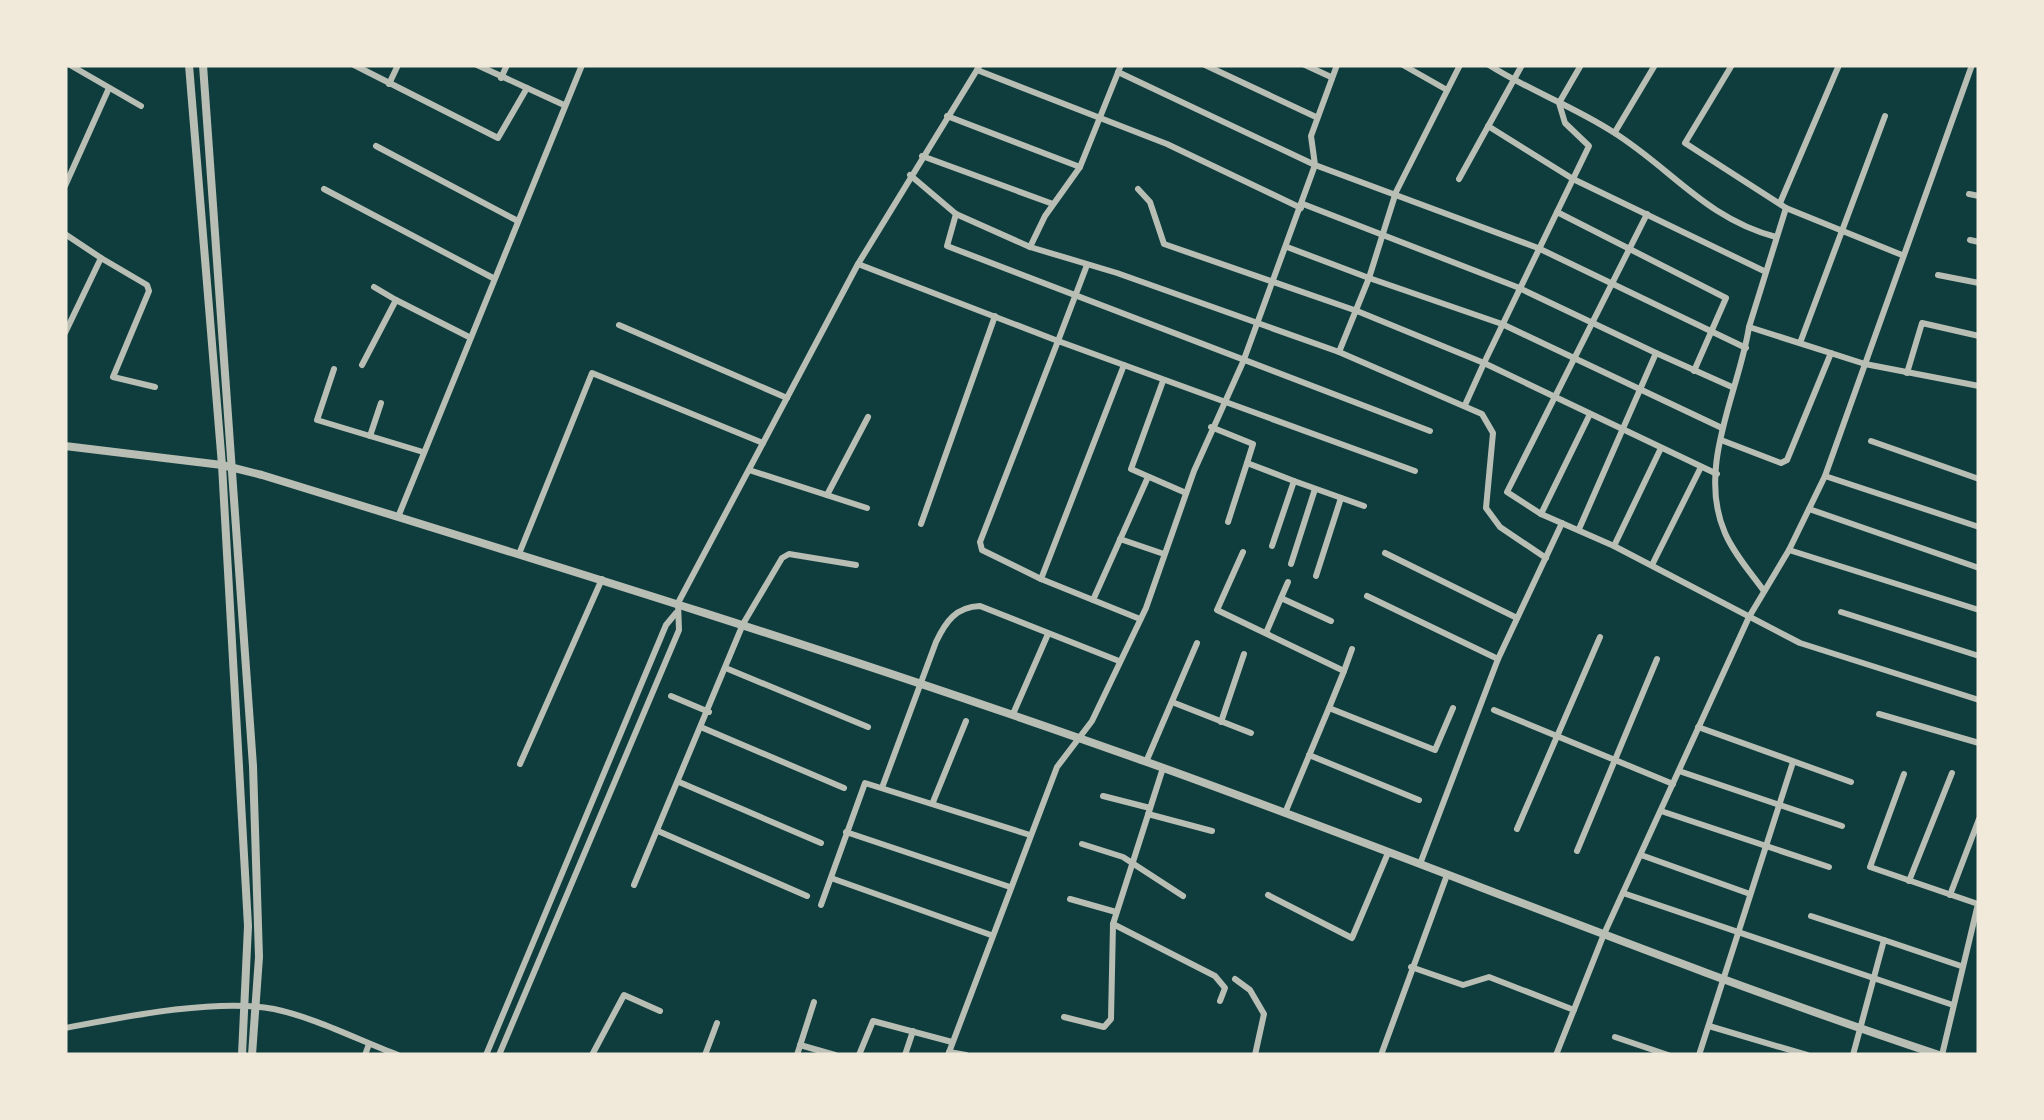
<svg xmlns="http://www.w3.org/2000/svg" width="2044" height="1120" font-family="'Roboto Serif',serif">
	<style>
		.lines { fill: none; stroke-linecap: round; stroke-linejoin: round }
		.minor { stroke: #b8beb3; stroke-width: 6 }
		.tertiary { stroke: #b8beb3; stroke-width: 8 }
	</style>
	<rect width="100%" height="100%" fill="#0f3d3e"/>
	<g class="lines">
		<g class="minor">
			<path d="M70 65 141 106"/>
			<path d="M354 65 498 138 527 88"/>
			<path d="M477 65 564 105"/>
			<path d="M1205 65 1316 117"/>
			<path d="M1305 65 1331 77"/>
			<path d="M1403 65 1447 90"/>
			<path d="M1460 65 1396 192 1369 278 1502 324 1722 428"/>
			<path d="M1489 65C1528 90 1573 106 1613 132 1671 168 1705 218 1776 237"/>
			<path d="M1732 65 1685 143 1786 208"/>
			<path d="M977 70 1167 144 1301 208"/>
			<path d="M1118 72 1315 165 1538 248 1746 348"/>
			<path d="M501 78 507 65"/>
			<path d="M389 84 398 65"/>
			<path d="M947 116 1080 167"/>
			<path d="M1488 126 1573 179 1764 271"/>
			<path d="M1615 132 1655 65"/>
			<path d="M376 146 516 220"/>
			<path d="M922 156 1053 204"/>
			<path d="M910 175 956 214 1030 247 1117 273 1339 352 1482 414 1493 433 1486 508 1500 527 1546 558"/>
			<path d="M1459 179 1522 65"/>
			<path d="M65 186 109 88"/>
			<path d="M324 189 493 278"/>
			<path d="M1138 189 1150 202 1164 244 1357 311 1484 363 1465 405"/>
			<path d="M1969 194 1979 196"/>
			<path d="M1780 203 1839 65"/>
			<path d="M1303 204 1517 287 1656 353"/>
			<path d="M1557 212 1589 146 1565 123 1559 103 1581 65"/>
			<path d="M956 214 947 246 1430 431"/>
			<path d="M1647 214 1507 492 1541 514 1614 546 1800 643 1979 700"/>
			<path d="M65 234 101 258 65 333"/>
			<path d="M1970 240 1979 242"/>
			<path d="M1030 247 1045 216 1080 167 1121 65"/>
			<path d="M1287 247 1369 278 1339 352"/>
			<path d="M1902 255 1786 208 1749 327 1865 364 1979 386"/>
			<path d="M101 258 147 285 149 291 113 377 155 387"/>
			<path d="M858 264 1058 341 1087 265"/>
			<path d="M1938 275 1979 283"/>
			<path d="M374 287 396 300"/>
			<path d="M619 325 787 398"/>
			<path d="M1749 327C1739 392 1696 467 1725 533 1734 554 1751 573 1764 591"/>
			<path d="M1800 343 1885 116"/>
			<path d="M362 365 396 300 469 337"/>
			<path d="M1124 365 1041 579 1140 619"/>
			<path d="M334 369 317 420 423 452"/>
			<path d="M1694 371 1726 298 1557 212 1484 363 1717 474"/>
			<path d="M1907 373 1922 323 1979 336"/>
			<path d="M1163 381 1131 469 1186 493"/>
			<path d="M1211 427 1253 444 1247 463"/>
			<path d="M370 436 381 403"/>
			<path d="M1721 440 1781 463 1787 460 1831 353"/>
			<path d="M1871 441 1979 479"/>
			<path d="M749 470 867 508"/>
			<path d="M1825 476 1979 527"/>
			<path d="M827 495 868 417"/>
			<path d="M1809 509 1979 568"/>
			<path d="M1541 514 1590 414"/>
			<path d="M398 517 582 65"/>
			<path d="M1228 522 1247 463 1294 481"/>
			<path d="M921 524 995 316"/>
			<path d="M1579 529 1656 353 1732 387"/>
			<path d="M1120 539 1164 554"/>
			<path d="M1272 546 1294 481 1364 506"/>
			<path d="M1614 546 1661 448"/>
			<path d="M1789 550 1979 610"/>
			<path d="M1243 552 1217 610 1344 671 1329 708"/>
			<path d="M1385 553 1517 618"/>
			<path d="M519 554 592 373 763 443"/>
			<path d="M1291 564 1315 489"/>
			<path d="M1652 565 1701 467"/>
			<path d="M1316 576 1341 498"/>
			<path d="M1041 579 982 550 980 542 1058 341 1415 471"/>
			<path d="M1367 596 1498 659"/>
			<path d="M1281 598 1288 582"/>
			<path d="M1093 600 1148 477"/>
			<path d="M1841 612 1979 656"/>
			<path d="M1266 633 1281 598 1331 621"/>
			<path d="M728 669 868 727"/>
			<path d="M1344 671 1352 649"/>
			<path d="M671 696 709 712"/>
			<path d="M1172 702 1251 733"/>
			<path d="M1494 710 1673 784"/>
			<path d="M1013 714 1048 634"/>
			<path d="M1879 714 1979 743"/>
			<path d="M1221 722 1244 654"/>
			<path d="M1698 727 1851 782"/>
			<path d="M703 728 844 788"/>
			<path d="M1309 755 1419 800"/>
			<path d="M1146 762 1197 643"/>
			<path d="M520 764 602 579"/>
			<path d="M1679 771 1842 826"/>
			<path d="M1904 774 1870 867 1978 904 1942 1055"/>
			<path d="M679 782 821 843"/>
			<path d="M883 785 936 642C946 621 956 607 980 606L1119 661"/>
			<path d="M1103 796 1150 808"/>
			<path d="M933 802 966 721"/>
			<path d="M1661 811 1829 867"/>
			<path d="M1285 813 1329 708 1435 750 1453 708"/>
			<path d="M1148 814 1212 831"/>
			<path d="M1517 829 1600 637"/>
			<path d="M658 831 807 896"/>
			<path d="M846 832 1010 887"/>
			<path d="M1082 844 1123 857 1183 896"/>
			<path d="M1577 851 1657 659"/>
			<path d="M1641 855 1750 894"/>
			<path d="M1420 864 1498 659 1562 523"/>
			<path d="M831 878 991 935"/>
			<path d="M1909 881 1952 773"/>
			<path d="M634 885 743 624 782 558 789 554 856 565"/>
			<path d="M1623 893 1953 1005"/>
			<path d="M1268 895 1352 938 1388 853"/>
			<path d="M1950 895 1979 819"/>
			<path d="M1070 899 1116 912"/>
			<path d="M821 905 865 783 1030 835"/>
			<path d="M1811 916 1884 940"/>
			<path d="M1113 924 1215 976 1225 988 1220 1001"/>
			<path d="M1411 967 1463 985 1489 977 1574 1010"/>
			<path d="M1235 979 1250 990 1264 1014 1255 1055"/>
			<path d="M1064 1017 1104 1027 1111 1019 1113 924 1163 768"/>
			<path d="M1709 1026 1807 1055"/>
			<path d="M65 1028C123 1017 217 998 274 1009 316 1018 358 1040 398 1055"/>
			<path d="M1615 1037 1668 1055"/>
			<path d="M800 1045 835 1055"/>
			<path d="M949 1052 966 1055"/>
			<path d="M365 1055 369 1044"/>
			<path d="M486 1055 666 625 676 613"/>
			<path d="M499 1055 679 630 678 603 858 264 980 65"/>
			<path d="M592 1055 624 995 660 1011"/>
			<path d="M705 1055 717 1023"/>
			<path d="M797 1055 814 1002"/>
			<path d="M859 1055 873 1021 952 1042"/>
			<path d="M905 1055 913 1031"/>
			<path d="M948 1055 1057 767 1092 721 1146 608 1194 471 1243 362 1315 165 1311 136 1337 65"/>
			<path d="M1381 1055 1447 875"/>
			<path d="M1556 1055 1604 934 1749 617 1789 550 1825 476 1972 65"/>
			<path d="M1699 1055 1793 762"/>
			<path d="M1853 1055 1884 940 1961 966"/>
		</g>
		<g class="tertiary">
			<path d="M189 65 222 465 248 926 242 1055"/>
			<path d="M203 65 253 766 259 957 252 1055"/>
			<path d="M65 446 222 465 262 475C558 566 853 657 1144 761 1410 856 1671 966 1939 1055"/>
		</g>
	</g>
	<rect width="2044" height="1120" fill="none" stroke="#f1e9da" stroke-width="135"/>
</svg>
